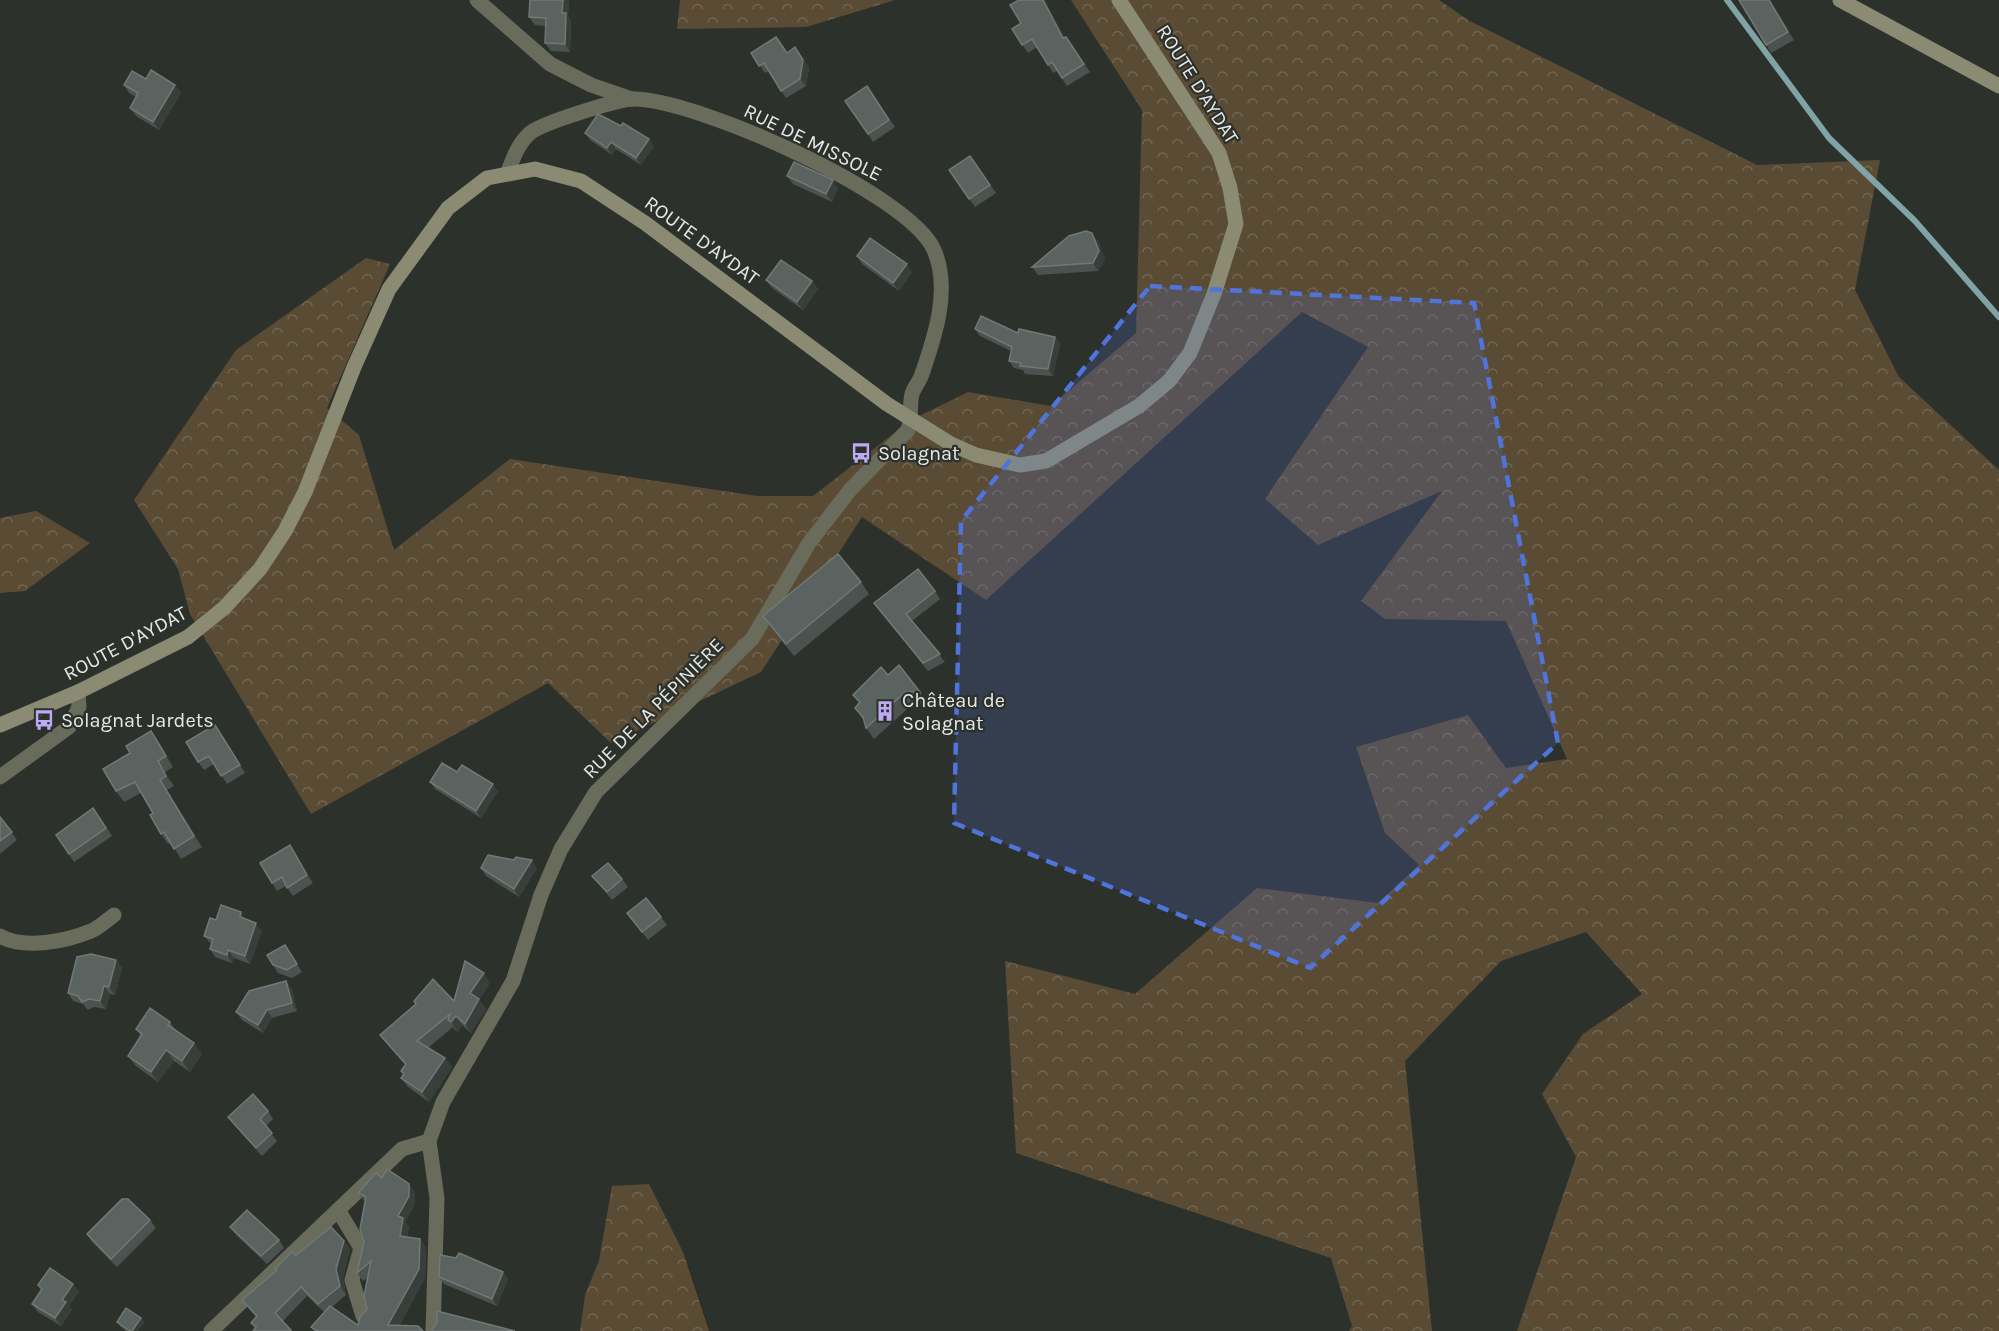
<svg xmlns="http://www.w3.org/2000/svg" width="1999" height="1331" font-family="Karla,sans-serif">
	<style>
		.forest { fill: url(#forest-crowns) }
		.lines { fill: none; stroke-linecap: round; stroke-linejoin: round }
		.stream { stroke: #80a4a6; stroke-width: 6 }
		.street { stroke: #696b5b; stroke-width: 15 }
		.secondary { stroke: #8a8b72; stroke-width: 15 }
		.wall { fill: #4b524f }
		.shaded-wall { fill: #383e3a }
		.building { fill: #5b6360; stroke: #717875; stroke-width: 1.5 }
		.marked { fill: #4f75dc; fill-opacity: 0.2; stroke: #4f75dc; stroke-width: 4.5; stroke-dasharray: 12 8; stroke-linejoin: round }
		.labels { text-anchor: middle; stroke-width: 4.5; stroke-linejoin: round; paint-order: stroke }
		.street-label { font-size: 20px; fill: #e6e9e6; stroke: #2d312c }
		.poi-label { font-size: 20px; fill: #e6e9e6; stroke: #2d312c; text-anchor: start }
	</style>
	<defs>
		<pattern id="forest-crowns" width="20" height="18" patternUnits="userSpaceOnUse" patternTransform="scale(1.5)"><rect width="20" height="18" fill="#5a4b34"/><path d="M2 6a3 3 0 1 1 6 0M12 15a3 3 0 1 1 6 0" fill="none" stroke="#726551"/></pattern>
	</defs>
	<rect width="100%" height="100%" fill="#2d312c"/>
	<g class="forest">
		<path d="M680 0H895L806 27 677 29Z"/>
		<path d="M1071 0H1439L1468 20 1757 165 1880 160 1855 290 1899 377 1999 470V1331H1517L1576 1157 1542 1094 1583 1034 1642 994 1586 932 1501 961 1405 1061 1432 1331H1349L1352 1326 1331 1258 1016 1153 1005 961 1135 994 1257 888 1378 903 1419 865 1385 833 1356 747 1468 715 1506 768 1567 759 1506 621 1385 619 1361 601 1442 491 1318 545 1265 499 1368 347 1302 312 986 600 862 517 761 672 611 743 548 683 311 814 190 614 178 569 134 500 236 350 366 258 390 264 327 408 359 435 394 550 510 459 757 496H813L911 420 968 392 1051 406 1136 333 1142 110Z"/>
		<path d="M36 511 90 543 25 591 0 593V518Z"/>
		<path d="M649 1184 683 1252 709 1331H580L585 1295 599 1261 612 1186Z"/>
	</g>
	<g class="lines">
		<path class="stream" d="M1727 0 1829 138 1915 221 1999 317"/>
		<g class="street">
			<path d="M477 0 550 64 591 85 632 99"/>
			<path d="M0 777 69 727 79 707 78 692"/>
			<path d="M0 936C24 950 67 941 91 931 99 928 107 920 114 915"/>
			<path d="M338 1210 361 1248 352 1280 363 1316"/>
			<path d="M211 1331 402 1149 429 1141"/>
			<path d="M433 1331 437 1198 429 1141 443 1102 513 981 541 895 561 849 596 792 752 639 809 543 850 490 908 430C912 418 909 406 912 394 914 387 920 381 922 374 935 336 951 289 934 250 910 194 694 98 633 99 616 100 542 123 530 133 518 144 513 158 508 172"/>
		</g>
		<g class="secondary">
			<path d="M1840 0 1999 86"/>
			<path d="M0 725 78 692 188 637 224 608 260 569 285 531 305 492 354 367 389 289 448 208 487 178 535 169 581 181 645 223 887 404 951 444 976 455 1020 465 1046 461 1139 406 1169 381 1190 353 1214 294 1236 224 1230 188 1219 153 1119 0"/>
		</g>
	</g>
	<g class="wall">
		<path d="M530 0H569L568 16 571 21 570 52 551 51 545 43 546 26 535 25 529 17Z"/>
		<path d="M1770 0 1794 40 1771 53 1766 45Z"/>
		<path d="M1012 29 1064 38 1066 37 1090 72 1067 86 1057 71 1053 73 1037 47 1028 53Z"/>
		<path d="M751 53H787L801 55 809 68 806 86 786 98 769 71 765 73Z"/>
		<path d="M146 79 175 85 181 93 159 130 136 116 130 108 136 97 129 93 124 85Z"/>
		<path d="M867 86 895 127 873 142 845 101Z"/>
		<path d="M585 133 654 146 641 165 616 149 612 155 590 140Z"/>
		<path d="M970 156 996 193 975 207 949 170Z"/>
		<path d="M787 176 838 188 832 202 793 184Z"/>
		<path d="M1098 241 1105 259 1098 271 1038 275 1032 267Z"/>
		<path d="M857 256 912 272 899 291 862 264Z"/>
		<path d="M766 280 812 281 818 289 803 310 772 288Z"/>
		<path d="M975 329 1055 337 1060 344 1053 376 1025 374 1023 370 1014 368 1009 361 1011 351 980 336Z"/>
		<path d="M861 582 869 594 794 656 771 628 763 616Z"/>
		<path d="M935 591 940 599 912 621 945 662 928 671 874 603Z"/>
		<path d="M888 675 920 692 928 704 914 703 874 739 866 728 864 721 855 708 859 703 853 695Z"/>
		<path d="M221 733 245 773 227 784 214 764 204 770 198 762Z"/>
		<path d="M159 742 173 767 165 772 174 786 167 790 202 847 181 859 171 843 168 844 161 834 153 813 141 793 124 802 116 791Z"/>
		<path d="M430 782 498 791 481 818 435 789Z"/>
		<path d="M99 816 112 836 74 862 56 835Z"/>
		<path d="M0 817 17 840 0 854Z"/>
		<path d="M290 845 313 883 293 896 286 886 277 891 272 883Z"/>
		<path d="M514 860 537 868 519 897 486 876 481 868Z"/>
		<path d="M592 876 622 879 628 887 612 900Z"/>
		<path d="M627 913 661 917 667 925 648 940Z"/>
		<path d="M246 919 262 931 250 964 234 958 232 963 215 957 210 949 211 944 204 936 216 920Z"/>
		<path d="M290 953 302 972 292 978 278 973 273 965Z"/>
		<path d="M116 960 122 968 115 995 110 994 106 1009 94 1007 88 1010 83 1004 73 1001 68 993Z"/>
		<path d="M286 981 292 989 297 1011 272 1018 263 1033 242 1020 236 1012Z"/>
		<path d="M490 983 479 1000 486 1009 471 1033 462 1025 458 1032 455 1030 453 1027 428 1048 445 1058 452 1067 429 1102 408 1087 401 1078 403 1075 401 1071 405 1065 387 1044 380 1035 454 1001Z"/>
		<path d="M170 1022 175 1029 202 1054 190 1072 174 1061 158 1082 136 1066 128 1056 141 1036 136 1029Z"/>
		<path d="M268 1111 273 1119 266 1126 277 1141 262 1156 234 1125 228 1117Z"/>
		<path d="M382 1178 415 1192V1204L405 1222 409 1227 407 1237 420 1239 426 1248 425 1278 399 1326 423 1331H314L311 1327 324 1312 307 1296 283 1321 292 1331H253L255 1328 251 1323 256 1317 242 1300 296 1255 344 1241 350 1249 343 1278 346 1295 332 1307 358 1325 367 1309 368 1277 363 1281 357 1273 364 1242 365 1202 358 1193Z"/>
		<path d="M150 1220 156 1228 117 1267 92 1242 87 1234Z"/>
		<path d="M230 1227 279 1240 284 1248 267 1264 236 1235Z"/>
		<path d="M503 1272 508 1279 497 1306 444 1284 439 1277Z"/>
		<path d="M38 1285 79 1291 69 1306 72 1310 61 1326 38 1312 32 1304 41 1290Z"/>
		<path d="M141 1318 144 1322 138 1331H126L120 1326 117 1322Z"/>
	</g>
	<g class="shaded-wall">
		<path d="M563 0H569L568 16 571 21 570 52 565 44 562 13Z"/>
		<path d="M1043 0H1045L1069 46 1063 38Z"/>
		<path d="M1769 0H1770L1794 40 1788 32Z"/>
		<path d="M795 47 809 68 806 86 800 79Z"/>
		<path d="M175 85 181 93 159 130 153 122Z"/>
		<path d="M649 139 654 146 641 165 636 158Z"/>
		<path d="M611 142 616 149 612 155 607 148Z"/>
		<path d="M833 180 838 188 832 202 826 194Z"/>
		<path d="M1092 233 1098 241 1105 259 1098 271 1093 263Z"/>
		<path d="M907 264 912 272 899 291 893 283Z"/>
		<path d="M812 281 818 289 803 310 797 302Z"/>
		<path d="M1055 337 1060 344 1053 376 1048 369Z"/>
		<path d="M215 725 221 733 245 773Z"/>
		<path d="M151 731 159 742 173 767 166 756Z"/>
		<path d="M158 761 165 772 174 786 166 776Z"/>
		<path d="M160 780 167 790 202 847 194 836Z"/>
		<path d="M493 784 498 791 481 818 476 811Z"/>
		<path d="M290 845 295 853 313 883 307 875Z"/>
		<path d="M532 860 537 868 519 897 514 889Z"/>
		<path d="M241 912 247 920 240 917Z"/>
		<path d="M256 923 262 931 250 964 245 956Z"/>
		<path d="M228 950 234 958 232 963 227 955Z"/>
		<path d="M116 960 122 968 115 995 109 987Z"/>
		<path d="M484 973 490 983 479 1000 486 1009 471 1033 465 1024 470 993Z"/>
		<path d="M286 981 292 989 297 1011 292 1003Z"/>
		<path d="M104 986 110 994 106 1009 100 1001Z"/>
		<path d="M267 1010 272 1018 263 1033 258 1025Z"/>
		<path d="M456 1016 462 1025 458 1032 451 1022Z"/>
		<path d="M194 1043 202 1054 190 1072 182 1061Z"/>
		<path d="M166 1050 174 1061 158 1082 151 1072Z"/>
		<path d="M445 1058 452 1067 429 1102 422 1092Z"/>
		<path d="M409 1184 415 1192V1204L405 1222 409 1227 406 1245 400 1236 398 1216Z"/>
		<path d="M420 1239 426 1248 425 1278 396 1331 388 1325Z"/>
		<path d="M344 1241 350 1249 343 1278 346 1295 340 1286 336 1269Z"/>
		<path d="M503 1272 508 1279 497 1306 492 1299Z"/>
		<path d="M73 1284 79 1291 69 1306 72 1310 61 1326 55 1318 62 1300Z"/>
		<path d="M141 1318 144 1322 138 1331H132Z"/>
	</g>
	<g class="building">
		<path d="M530 0H563L562 13H566L565 44 545 43 546 18 529 17Z"/>
		<path d="M1019 0H1043L1063 38 1066 37 1084 64 1062 78 1052 62 1048 65 1032 39 1022 45 1012 29 1021 23 1010 5Z"/>
		<path d="M1739 0H1769L1788 32 1766 45Z"/>
		<path d="M776 37 787 53 795 47 803 60 800 79 781 91 764 63 759 66 751 53Z"/>
		<path d="M151 70 175 85 153 122 130 108 138 93 124 85 132 71 146 79Z"/>
		<path d="M867 86 889 120 868 134 845 101Z"/>
		<path d="M598 114 621 126 623 123 649 139 636 158 611 142 607 148 585 133Z"/>
		<path d="M970 156 990 185 969 199 949 170Z"/>
		<path d="M794 162 833 180 826 194 787 176Z"/>
		<path d="M1086 231 1092 233 1099 251 1093 263 1032 267 1069 236Z"/>
		<path d="M870 238 907 264 893 283 857 256Z"/>
		<path d="M781 260 812 281 797 302 766 280Z"/>
		<path d="M981 316 1018 333 1019 329 1055 337 1048 369 1020 366 1021 363 1009 361 1012 347 975 329Z"/>
		<path d="M838 554 861 582 786 644 763 616Z"/>
		<path d="M918 569 935 591 906 614 940 654 923 663 874 603Z"/>
		<path d="M899 665 920 692H905L866 728 863 717 855 708 860 702 853 695 881 667 888 675Z"/>
		<path d="M215 725 240 765 221 776 209 756 198 762 186 742Z"/>
		<path d="M151 731 166 756 158 761 166 776 160 780 194 836 174 849 164 832 161 834 150 815 153 813 135 782 116 791 103 769 130 753 126 746Z"/>
		<path d="M442 763 457 772 462 765 493 784 476 811 430 782Z"/>
		<path d="M93 808 106 828 69 854 56 835Z"/>
		<path d="M0 817 12 832 0 841Z"/>
		<path d="M290 845 307 875 287 888 282 877 272 883 260 863Z"/>
		<path d="M488 855 514 860 516 857 532 860 514 889 481 868Z"/>
		<path d="M608 863 622 879 607 892 592 876Z"/>
		<path d="M646 898 661 917 642 932 627 913Z"/>
		<path d="M221 905 241 912 240 917 256 923 245 956 228 950 227 955 210 949 213 939 204 936 210 918 216 920Z"/>
		<path d="M285 945 297 964 287 970 273 965 267 955Z"/>
		<path d="M91 954 116 960 109 987 104 986 100 1001 89 999 82 1002 78 996 68 993 77 957Z"/>
		<path d="M465 961 484 973 470 993 479 999 465 1024 456 1016 451 1022 448 1020 450 1014 417 1041 445 1058 422 1092 401 1078 404 1074 401 1071 406 1064 380 1035 416 1004 414 1001 433 979 454 1001Z"/>
		<path d="M286 981 292 1003 267 1010 258 1025 236 1012 249 991Z"/>
		<path d="M150 1008 170 1022 168 1025 194 1043 182 1061 166 1050 151 1072 128 1056 142 1034 136 1029Z"/>
		<path d="M253 1094 268 1111 260 1119 272 1133 256 1148 228 1117Z"/>
		<path d="M387 1169 409 1184V1196L398 1216 403 1218 400 1236 420 1239 419 1269 388 1325 418 1326 423 1331H317L311 1327 330 1306 358 1325 360 1317 367 1309 364 1296 371 1261 357 1273 364 1242 360 1229 366 1197 358 1193 376 1173 382 1178Z"/>
		<path d="M122 1199H128L150 1220 111 1259 87 1234Z"/>
		<path d="M247 1210 279 1240 261 1256 230 1227Z"/>
		<path d="M331 1227 344 1241 336 1269 340 1286 318 1304 301 1287 275 1313 291 1330V1331H253L256 1327 251 1323 257 1316 242 1300 277 1270 275 1269 292 1252 296 1255Z"/>
		<path d="M459 1253 503 1272 492 1299 439 1277 440 1255 456 1258Z"/>
		<path d="M50 1268 73 1284 62 1300 66 1302 55 1318 32 1304 42 1289 38 1285Z"/>
		<path d="M126 1308 141 1318 132 1331H130L117 1322Z"/>
		<path d="M437 1311 515 1331H431L437 1323Z"/>
	</g>
	<path class="marked" d="M1150 286 1474 303 1558 743 1310 968 954 823 961 521Z"/>
	<defs>
		<g id="bus-bare" transform="scale(1.62)"><path d="M-5-6H5V4H4V6H2V4H-2V6H-4V4H-5ZM-3.5-4V0h7V-4ZM-3.5 1.2v1.5H-2V1.2ZM2 1.2v1.5H3.5V1.2Z" fill="#bea9f4" stroke="#2d312c" stroke-width="2.5" paint-order="stroke"/></g>
		<g id="building-bare" transform="scale(1.62)"><path d="M-4-6H4V6H1V3H-1V6H-4ZM-2.5-4.3h1.7v1.8h-1.7ZM.8-4.3h1.7v1.8H.8ZM-2.5-1h1.7V.8h-1.7ZM.8-1h1.7V.8H.8Z" fill="#bea9f4" stroke="#2d312c" stroke-width="2.5" paint-order="stroke"/></g>
	</defs>
	<g fill-rule="evenodd">
		<use href="#bus-bare" x="861" y="453"/>
		<use href="#building-bare" x="885" y="711"/>
		<use href="#bus-bare" x="44" y="720"/>
	</g>
	<g class="labels">
		<g class="street-label">
			<text transform="translate(1198 84) rotate(58)" y="7">ROUTE D'AYDAT</text>
			<text transform="translate(813 142) rotate(26)" y="7">RUE DE MISSOLE</text>
			<text transform="translate(702 240) rotate(36)" y="7">ROUTE D'AYDAT</text>
			<text transform="translate(125 643) rotate(-28)" y="7">ROUTE D'AYDAT</text>
			<text transform="translate(653 708) rotate(-45)" y="7">RUE DE LA PÉPINIÈRE</text>
		</g>
		<g class="poi-label">
			<text x="878" y="460">Solagnat</text>
			<text x="902" y="707">Château de<tspan x="902" dy="23">Solagnat</tspan></text>
			<text x="61" y="727">Solagnat Jardets</text>
		</g>
	</g>
</svg>
